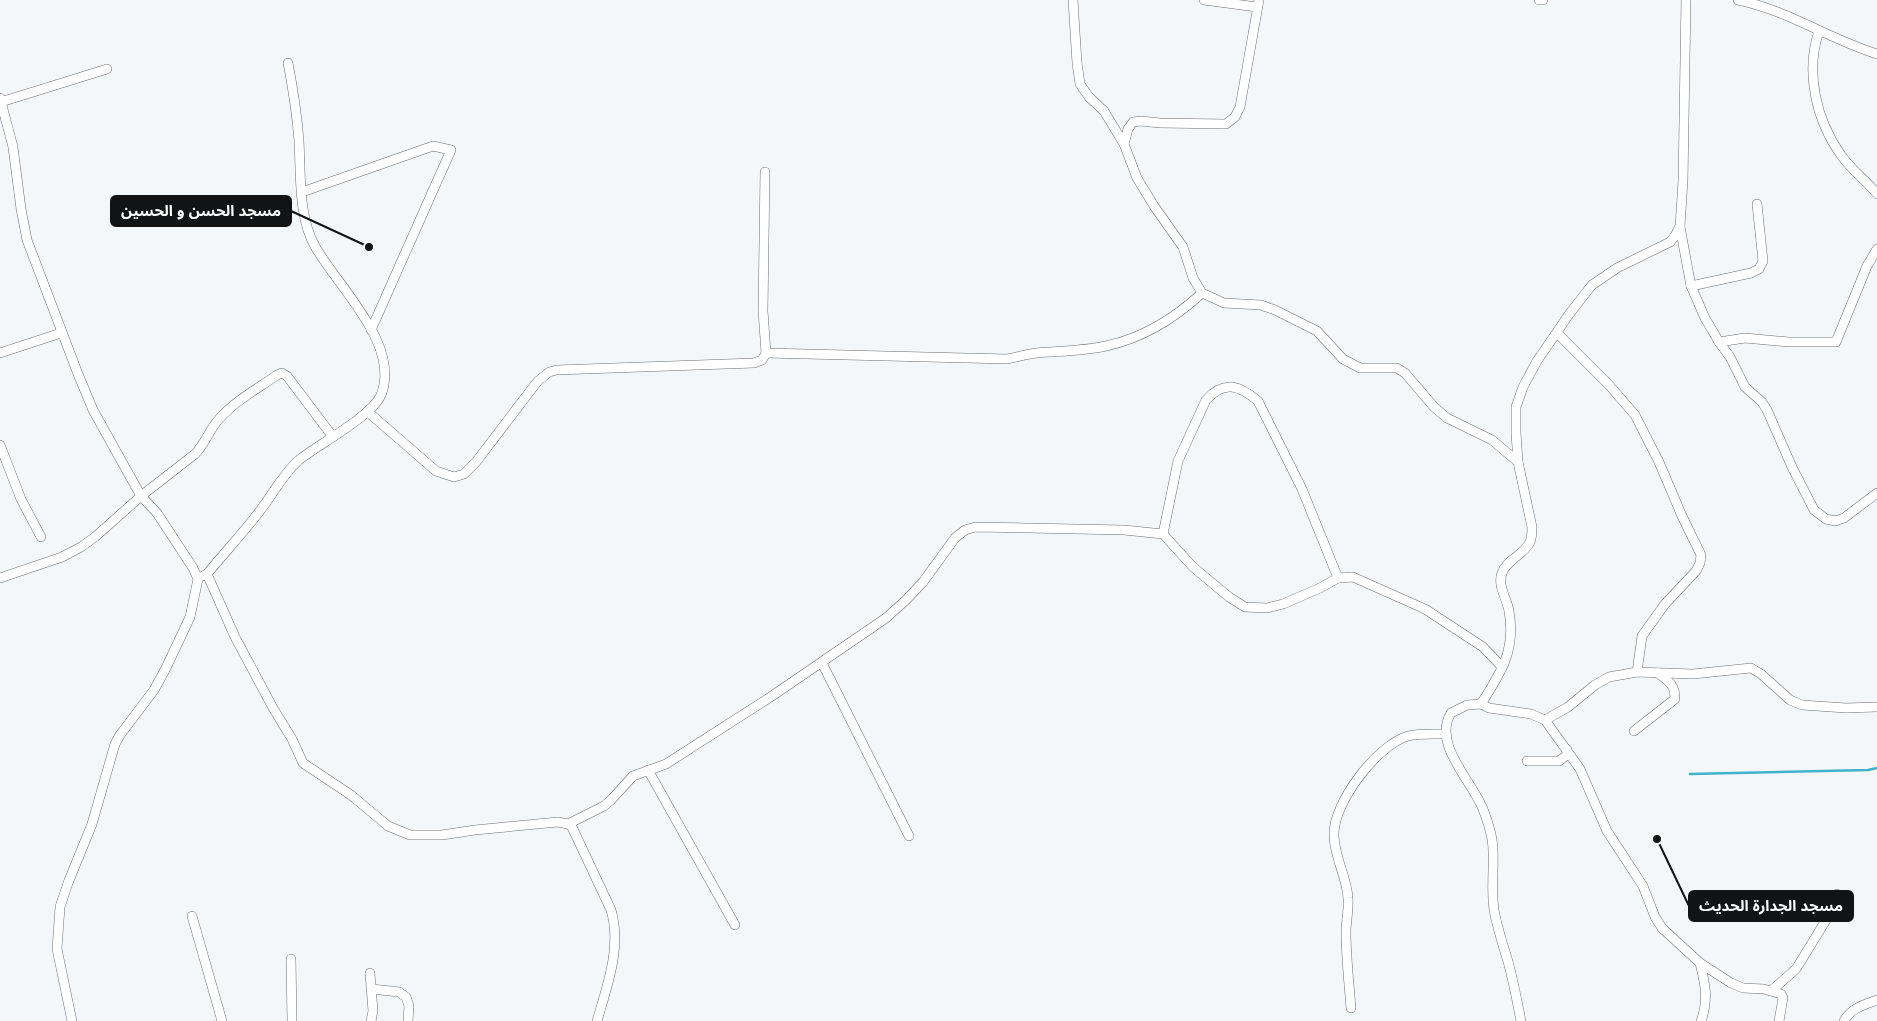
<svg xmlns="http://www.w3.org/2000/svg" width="1877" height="1021" font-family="Quicksand,'Noto Sans Arabic',sans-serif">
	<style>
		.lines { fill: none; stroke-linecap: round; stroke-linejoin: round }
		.stream { stroke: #40b3cc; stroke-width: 2.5 }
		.street-casing { stroke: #6d6f72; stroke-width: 10 }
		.street { stroke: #fff; stroke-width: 9 }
		.leader { fill: none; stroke: #121314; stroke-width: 2 }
		.callout-dot { fill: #121314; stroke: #fff; stroke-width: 2 }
		.callout { fill: #121314; stroke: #121314; stroke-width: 2 }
		.callout-label { font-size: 15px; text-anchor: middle; font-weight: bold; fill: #fff }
	</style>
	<rect width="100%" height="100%" fill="#f4f7fa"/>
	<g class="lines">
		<path class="stream" d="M1690 774 1868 770 1877 768"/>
		<g class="street-casing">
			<g id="street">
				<path d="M1073 0 1077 63 1080 84 1089 97 1104 111 1124 144 1137 178 1154 206 1183 247 1193 278 1202 293 1224 303 1261 305 1275 310 1317 331 1343 359 1360 368H1397L1405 373 1434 407 1447 418 1492 440 1518 462"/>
				<path d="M1204 0 1257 7"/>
				<path d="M1539 0H1543"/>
				<path d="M1738 0C1787 10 1829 39 1877 54"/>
				<path d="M1819 31C1805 72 1816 120 1841 155 1851 170 1866 180 1877 194"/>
				<path d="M0 98 13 147 21 209 27 240 78 374 93 410 141 496 157 513 193 568 198 579 190 617 166 668 154 690 120 735 115 744 92 824 68 883 60 907 57 949 72 1021"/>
				<path d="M1 102 107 69"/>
				<path d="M1124 144 1128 129 1133 122 1141 121 1160 123 1226 124 1235 117 1240 107 1259 0"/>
				<path d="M302 192 433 146 451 150 371 330"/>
				<path d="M1680 227 1691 286 1705 318 1719 342 1730 357 1745 387 1762 402 1767 410 1792 467 1814 510 1826 519 1835 521 1844 518 1877 493"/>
				<path d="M1691 286 1751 273 1759 269 1763 261 1757 204"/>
				<path d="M1557 333 1609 385 1635 415 1659 462 1682 516 1701 555 1700 563 1696 571 1665 604 1642 636 1637 672"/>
				<path d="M1719 342 1745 338 1789 342H1836L1867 266 1877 249"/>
				<path d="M0 353 61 333"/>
				<path d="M766 353 1007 359C1017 357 1027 354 1037 353 1060 351 1083 351 1106 346 1143 338 1174 319 1202 293"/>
				<path d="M368 412 436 471 454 477 464 474 476 462 537 382 549 372 557 370 754 363 762 360 766 353 763 311 765 172"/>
				<path d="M0 445 21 499 41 537"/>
				<path d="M1163 534 1178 461 1206 400C1224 380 1239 385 1258 401L1302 489 1338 578"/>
				<path d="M207 574 235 637 273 708 292 739 303 763 351 795 388 826 410 835H442L475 830 558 822 568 824 572 827 611 910C622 947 607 986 597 1021"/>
				<path d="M203 576 207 574C225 552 245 531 262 508 274 492 284 473 299 460 319 444 372 416 381 395 401 345 339 288 316 248 298 218 301 176 299 141 297 115 293 89 288 63"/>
				<path d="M0 578 62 557 81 547 95 537 141 496 195 454C205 444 209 430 219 419 235 401 257 389 277 375L282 373 287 376 333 437"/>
				<path d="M822 663 909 836"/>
				<path d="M1481 704C1501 673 1516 650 1509 611 1507 599 1497 585 1502 573 1507 559 1524 555 1530 542 1532 537 1532 531 1532 527L1518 462 1516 433V407L1523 387 1537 361 1570 313 1592 285 1617 268 1670 242 1675 236 1680 226 1683 181 1686 0"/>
				<path d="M1545 720 1568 707 1595 685 1609 677 1637 672 1693 674 1751 668 1761 674 1790 700 1802 705 1846 708 1877 707"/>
				<path d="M1634 731 1675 699C1675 684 1669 682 1658 673"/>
				<path d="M1527 761H1559L1567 755V750"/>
				<path d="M648 770 735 925"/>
				<path d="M568 824 604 806 611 800 633 776 666 764 772 696 886 618 906 600 923 582 955 538 965 530 975 527 1124 530 1163 534 1193 567 1229 597 1245 607 1267 608 1283 604 1320 588 1338 578 1353 577 1425 609 1483 647 1502 667"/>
				<path d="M192 916 222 1021"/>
				<path d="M291 959 292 1021"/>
				<path d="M1700 963C1705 983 1709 1000 1701 1021"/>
				<path d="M370 973 373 1011 371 1021"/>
				<path d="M372 989 399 992 406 997 409 1006 408 1021"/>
				<path d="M1771 991 1796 969 1831 912 1837 894"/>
				<path d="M1351 1008C1349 983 1346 957 1346 932 1346 921 1349 910 1348 898 1347 877 1334 857 1334 835 1333 803 1377 745 1408 736 1420 733 1433 734 1446 734"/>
				<path d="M1521 1021C1517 1000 1513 979 1507 958 1502 942 1497 927 1494 910 1491 890 1494 870 1493 850 1493 836 1488 822 1483 809 1472 781 1432 744 1451 713L1467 705 1481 704 1489 708 1531 714 1545 720 1580 769 1607 831 1643 886 1655 917 1662 928 1700 963 1731 983 1743 988 1764 989 1781 994 1783 998 1779 1021"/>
				<path d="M1844 1021C1851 1008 1864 1005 1877 1000"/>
			</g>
		</g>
		<use href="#street" class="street"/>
	</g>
	<path class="leader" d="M369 247L291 211M1657 839L1689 906"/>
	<g class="callout-dot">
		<circle cx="369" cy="247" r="5"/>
		<circle cx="1657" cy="839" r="5"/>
	</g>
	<g class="callout">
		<rect x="111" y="196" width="180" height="30" rx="5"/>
		<rect x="1689" y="891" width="164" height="30" rx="5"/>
	</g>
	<g class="callout-label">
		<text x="201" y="216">مسجد الحسن و الحسين</text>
		<text x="1771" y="911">مسجد الجدارة الحديث</text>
	</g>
</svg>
